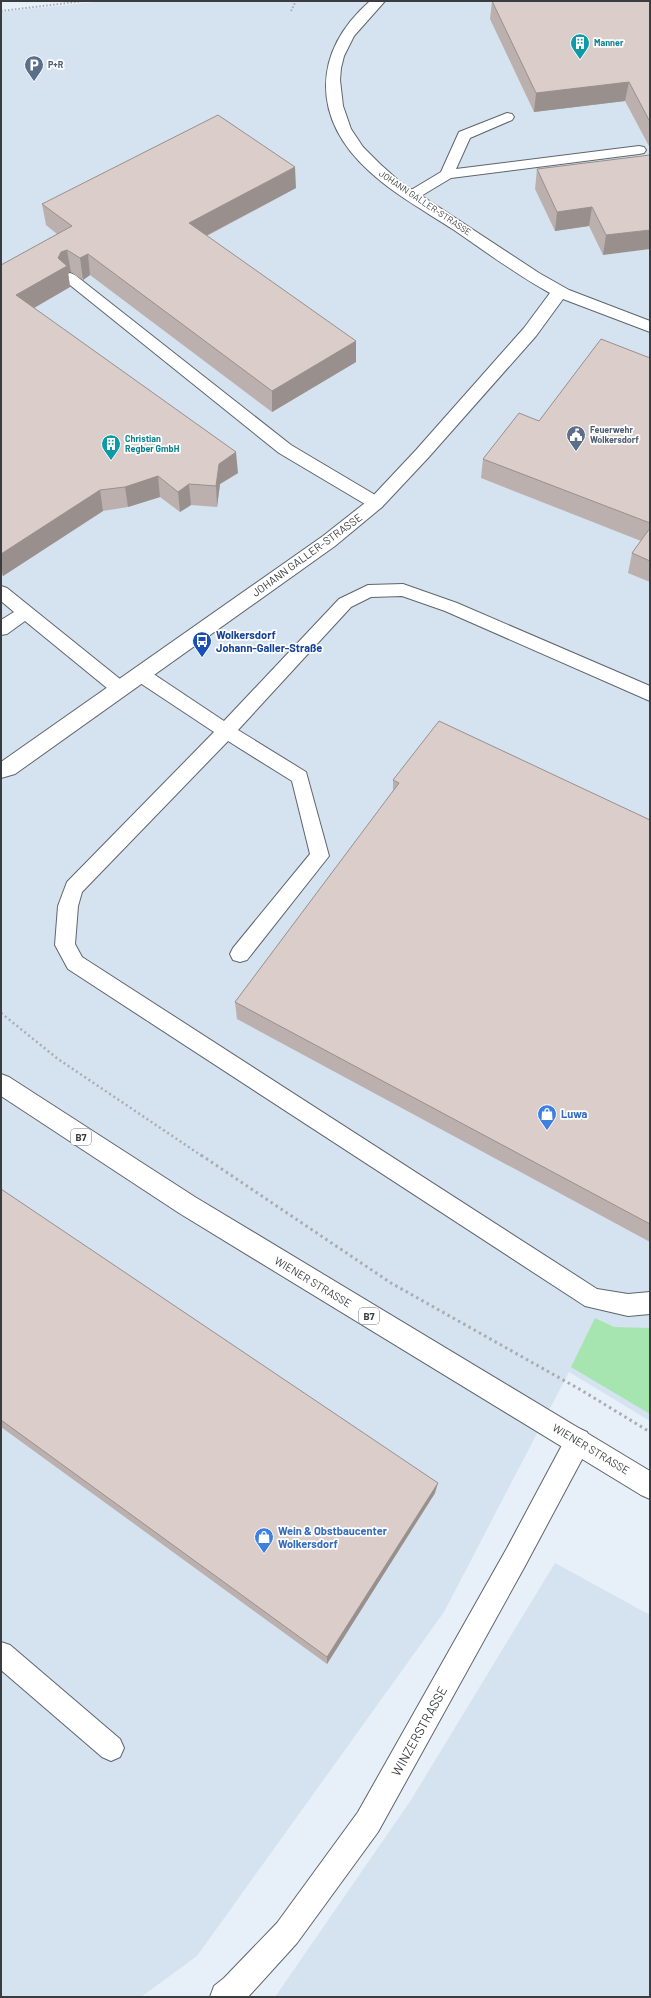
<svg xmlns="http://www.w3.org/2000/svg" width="651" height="1998" font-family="Barlow,sans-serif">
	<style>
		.built { fill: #d5e3f0 }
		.green { fill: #a6e4b0 }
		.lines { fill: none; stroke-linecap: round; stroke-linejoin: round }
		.lane-casing { stroke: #5e656c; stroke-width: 2 }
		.street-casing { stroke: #5e656c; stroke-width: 2 }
		.primary-casing { stroke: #5e656c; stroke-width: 2 }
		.path-far2 { stroke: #a7adb3; stroke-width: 2; stroke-dasharray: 1.5 2; stroke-linecap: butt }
		.path-far1 { stroke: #a7adb3; stroke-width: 2.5; stroke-dasharray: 2 3; stroke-linecap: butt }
		.path { stroke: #a7adb3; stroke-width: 3; stroke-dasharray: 2.5 3.5; stroke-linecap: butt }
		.lane { fill: #fff; fill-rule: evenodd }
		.street { fill: #fff; fill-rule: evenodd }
		.primary { fill: #fff; fill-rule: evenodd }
		.wall { fill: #bbb0ae }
		.shaded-wall { fill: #99908d }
		.building { fill: #dacdca; stroke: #99908d }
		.labels { text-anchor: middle; stroke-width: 3.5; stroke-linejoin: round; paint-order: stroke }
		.far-culture-label { font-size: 9px; font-weight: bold; fill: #0d838f; stroke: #fff; text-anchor: start }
		.far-service-label { font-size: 9px; font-weight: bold; fill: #4e5e75; stroke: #fff; text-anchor: start }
		.far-street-label { font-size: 9px; fill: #3a3d40; stroke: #fff }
		.shield { fill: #fff; stroke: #757779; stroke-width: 1 }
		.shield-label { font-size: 10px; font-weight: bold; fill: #3a3d40 }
		.street-label { font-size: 11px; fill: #3a3d40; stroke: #fff }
		.transit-label { font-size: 11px; font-weight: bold; fill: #164399; stroke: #fff; text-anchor: start }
		.shop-label { font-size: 11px; font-weight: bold; fill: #366cbe; stroke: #fff; text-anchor: start }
		.near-street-label { font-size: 13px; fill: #3a3d40; stroke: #fff }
	</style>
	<rect width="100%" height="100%" fill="#e7eff8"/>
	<g class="built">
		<path d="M104 1H650V1421L569 1372 444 1612 197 1956 141 1997H1V12Z"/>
		<path d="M555 1563 650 1615V1997H275L411 1800Z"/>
	</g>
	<path class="green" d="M595 1318 614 1327 650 1328V1414L571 1367Z"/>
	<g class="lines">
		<g class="lane-casing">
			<g id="lane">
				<path d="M507 113 512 114 514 117 512 120 470 138 456 169 639 146 644 147 646 150 644 153 639 154 451 178 416 199H406L404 196 406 193 441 172 459 132Z"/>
				<path d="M70 273 75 275 291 445 382 499 384 503 382 507 376 509 370 507 279 453 65 281 63 278 65 275Z"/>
				<path d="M403 584 457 603 650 686V701L445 611 402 596 371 597 351 607 238 730 306 772 329 856 247 960 240 962 233 960 230 954 233 948 310 854 292 781 228 741 82 892 78 906 75 944 82 957 597 1289 628 1294 650 1292V1314L628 1316 585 1306 68 969 55 945 58 906 67 882 214 732 134 679 131 674 134 669 140 667 146 669 224 721 339 599 368 585Z"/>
				<path d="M1 586 7 588 125 683 128 688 125 693 119 695 113 693 25 621 7 634 1 635V620L14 612 1 601Z"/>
				<path d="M1 1642 10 1645 120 1739 124 1748 120 1757 111 1761 102 1757 1 1670Z"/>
			</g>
		</g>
		<g class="street-casing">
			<g id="street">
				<path d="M370 1H385L354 36 344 56 341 68 340 80 343 106 351 129 363 147 380 164 399 181 539 273 569 290 650 321V332L563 299 536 336 428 458 382 507 335 546 15 774 1 778V762L323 536 370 499 416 450 524 328 550 293C517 275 486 252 454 230 425 211 395 195 369 171 312 119 311 53 370 1Z"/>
				<path d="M578 1428 587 1432 591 1441 587 1450 525 1566 378 1832 297 1943 248 1997H210L214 1986 224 1978 277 1923 358 1812 507 1548 569 1432Z"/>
			</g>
		</g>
		<g class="primary-casing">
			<path id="primary" d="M1 1074 9 1077 195 1197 650 1471V1499L641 1495 179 1213 1 1096Z"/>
		</g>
		<g class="path-far2">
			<path d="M1 11 84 1"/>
			<path d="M291 11 296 1"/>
		</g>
		<path class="path-far1" d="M1 1013 58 1059 202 1156"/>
		<path class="path" d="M201 1155 391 1283 581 1390 650 1432"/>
		<use href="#lane" class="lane"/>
		<use href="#street" class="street"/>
		<use href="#primary" class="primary"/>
	</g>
	<g class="wall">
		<path d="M492 1H650V148L625 101 534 112 490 19Z"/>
		<path d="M650 155 603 255 589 226 555 231 535 189 537 169Z"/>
		<path d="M296 188 207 236 356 362 272 412 90 275 83 280 71 272H68L70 287 34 308 238 473 220 484 217 507 191 505 180 512 160 497 128 507 103 511 3 576 1 574V265L57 234 46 225 42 204Z"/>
		<path d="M650 358V582L628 573 632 553 641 541 481 478 483 459 539 421Z"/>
		<path d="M393 780 650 820V1242L237 1019 235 1002 393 792Z"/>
		<path d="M1 1189 435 1493 327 1664 1 1427Z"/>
	</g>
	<g class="shaded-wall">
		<path d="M629 82 625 101 534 112 536 93Z"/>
		<path d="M295 167 296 188 190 244 189 223Z"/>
		<path d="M592 207 589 226 555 231 557 212Z"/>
		<path d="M650 230V249L603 255 606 235Z"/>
		<path d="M67 250 71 272H68L70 287 20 316 16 295 58 258 61 252Z"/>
		<path d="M88 254 90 275 83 280 80 258Z"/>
		<path d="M356 341V362L272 412V391Z"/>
		<path d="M236 452 238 473 220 484 217 507 216 486 219 464Z"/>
		<path d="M158 476 160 497 128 507 125 487Z"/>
		<path d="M189 484 191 505 180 512 178 492Z"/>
		<path d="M100 490 103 511 3 576 1 565V554Z"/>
		<path d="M438 1483 435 1493 327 1664V1657Z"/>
	</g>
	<g class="building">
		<path d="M492 1H650V122L629 82 536 93Z"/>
		<path d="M218 115 295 167 189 223 356 341 272 391 88 254 80 258 67 250 61 252 58 258 67 266 16 295 236 452 219 464 216 486 189 484 178 492 158 476 125 487 100 490 1 554V265L72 226 42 204Z"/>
		<path d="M650 155V230L606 235 592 207 557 212 537 169Z"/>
		<path d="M601 339 650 358V523L483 459 519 413 539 421Z"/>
		<path d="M650 528V561L632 553Z"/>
		<path d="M439 721 650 820V1224L235 1002 399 783 393 780Z"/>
		<path d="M1 1189 438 1483 327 1657 1 1420Z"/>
	</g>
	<defs>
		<g id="building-pin" transform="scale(1)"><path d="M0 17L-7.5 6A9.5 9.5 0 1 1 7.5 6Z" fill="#0f9aa8" stroke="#fff"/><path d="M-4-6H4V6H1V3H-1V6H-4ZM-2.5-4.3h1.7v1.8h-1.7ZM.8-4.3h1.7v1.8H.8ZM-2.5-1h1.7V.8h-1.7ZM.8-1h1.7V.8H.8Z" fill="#fff"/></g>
		<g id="parking-pin" transform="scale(1)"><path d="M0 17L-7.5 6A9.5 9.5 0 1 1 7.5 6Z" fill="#5c6f8a" stroke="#fff"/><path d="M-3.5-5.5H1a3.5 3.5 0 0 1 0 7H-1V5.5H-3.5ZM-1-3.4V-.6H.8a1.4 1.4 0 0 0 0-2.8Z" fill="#fff"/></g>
		<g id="civic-pin" transform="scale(1)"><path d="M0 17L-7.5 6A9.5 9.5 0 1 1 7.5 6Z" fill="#5c6f8a" stroke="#fff"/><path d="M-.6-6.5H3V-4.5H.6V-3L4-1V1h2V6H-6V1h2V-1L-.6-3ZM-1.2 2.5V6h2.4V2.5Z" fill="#fff"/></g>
		<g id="bus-pin" transform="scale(1)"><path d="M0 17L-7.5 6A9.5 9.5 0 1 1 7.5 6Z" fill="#1a4fb4" stroke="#fff"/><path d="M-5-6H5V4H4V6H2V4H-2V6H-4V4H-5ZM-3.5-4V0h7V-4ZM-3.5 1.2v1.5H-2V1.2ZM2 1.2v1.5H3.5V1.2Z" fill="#fff"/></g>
		<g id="shop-pin" transform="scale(1)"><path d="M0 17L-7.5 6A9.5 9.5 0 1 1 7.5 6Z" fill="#3f7fe0" stroke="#fff"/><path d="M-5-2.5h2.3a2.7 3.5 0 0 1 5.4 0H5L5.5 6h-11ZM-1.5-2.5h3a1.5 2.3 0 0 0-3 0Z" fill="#fff"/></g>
	</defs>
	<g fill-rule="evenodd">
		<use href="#building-pin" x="580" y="43"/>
		<use href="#parking-pin" x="34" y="65"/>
		<use href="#civic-pin" x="576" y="435"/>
		<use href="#building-pin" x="111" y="444"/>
		<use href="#bus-pin" x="202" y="641"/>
		<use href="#shop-pin" x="547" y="1114"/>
		<use href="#shop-pin" x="264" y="1537"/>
	</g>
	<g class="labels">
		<g class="far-culture-label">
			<text x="594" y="46">Manner</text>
			<text x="125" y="442">Christian<tspan x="125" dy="10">Regber GmbH</tspan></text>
		</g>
		<g class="far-service-label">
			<text x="48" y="68">P+R</text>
			<text x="590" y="433">Feuerwehr<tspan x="590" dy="10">Wolkersdorf</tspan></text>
		</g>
		<g class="far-street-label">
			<text transform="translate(425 203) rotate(34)" y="3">JOHANN GALLER-STRASSE</text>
		</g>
		<g class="shield">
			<rect x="71" y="1129" width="20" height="16" rx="3"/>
			<rect x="359" y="1308" width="20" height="16" rx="3"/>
		</g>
		<g class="shield-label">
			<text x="81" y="1141">B7</text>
			<text x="369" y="1320">B7</text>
		</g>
		<g class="street-label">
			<text transform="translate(307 555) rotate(-36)" y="4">JOHANN GALLER-STRASSE</text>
			<text transform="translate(313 1282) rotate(31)" y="4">WIENER STRASSE</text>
			<text transform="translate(591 1449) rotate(31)" y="4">WIENER STRASSE</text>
		</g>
		<g class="transit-label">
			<text x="216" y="639">Wolkersdorf<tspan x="216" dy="13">Johann-Galler-Straße</tspan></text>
		</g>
		<g class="shop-label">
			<text x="561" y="1118">Luwa</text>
			<text x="278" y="1535">Wein &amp; Obstbaucenter<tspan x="278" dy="13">Wolkersdorf</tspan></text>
		</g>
		<g class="near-street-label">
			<text transform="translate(419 1731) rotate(-61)" y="5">WINZERSTRASSE</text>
		</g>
	</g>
	<rect width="651" height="1998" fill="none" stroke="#3a3d40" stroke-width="4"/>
</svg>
